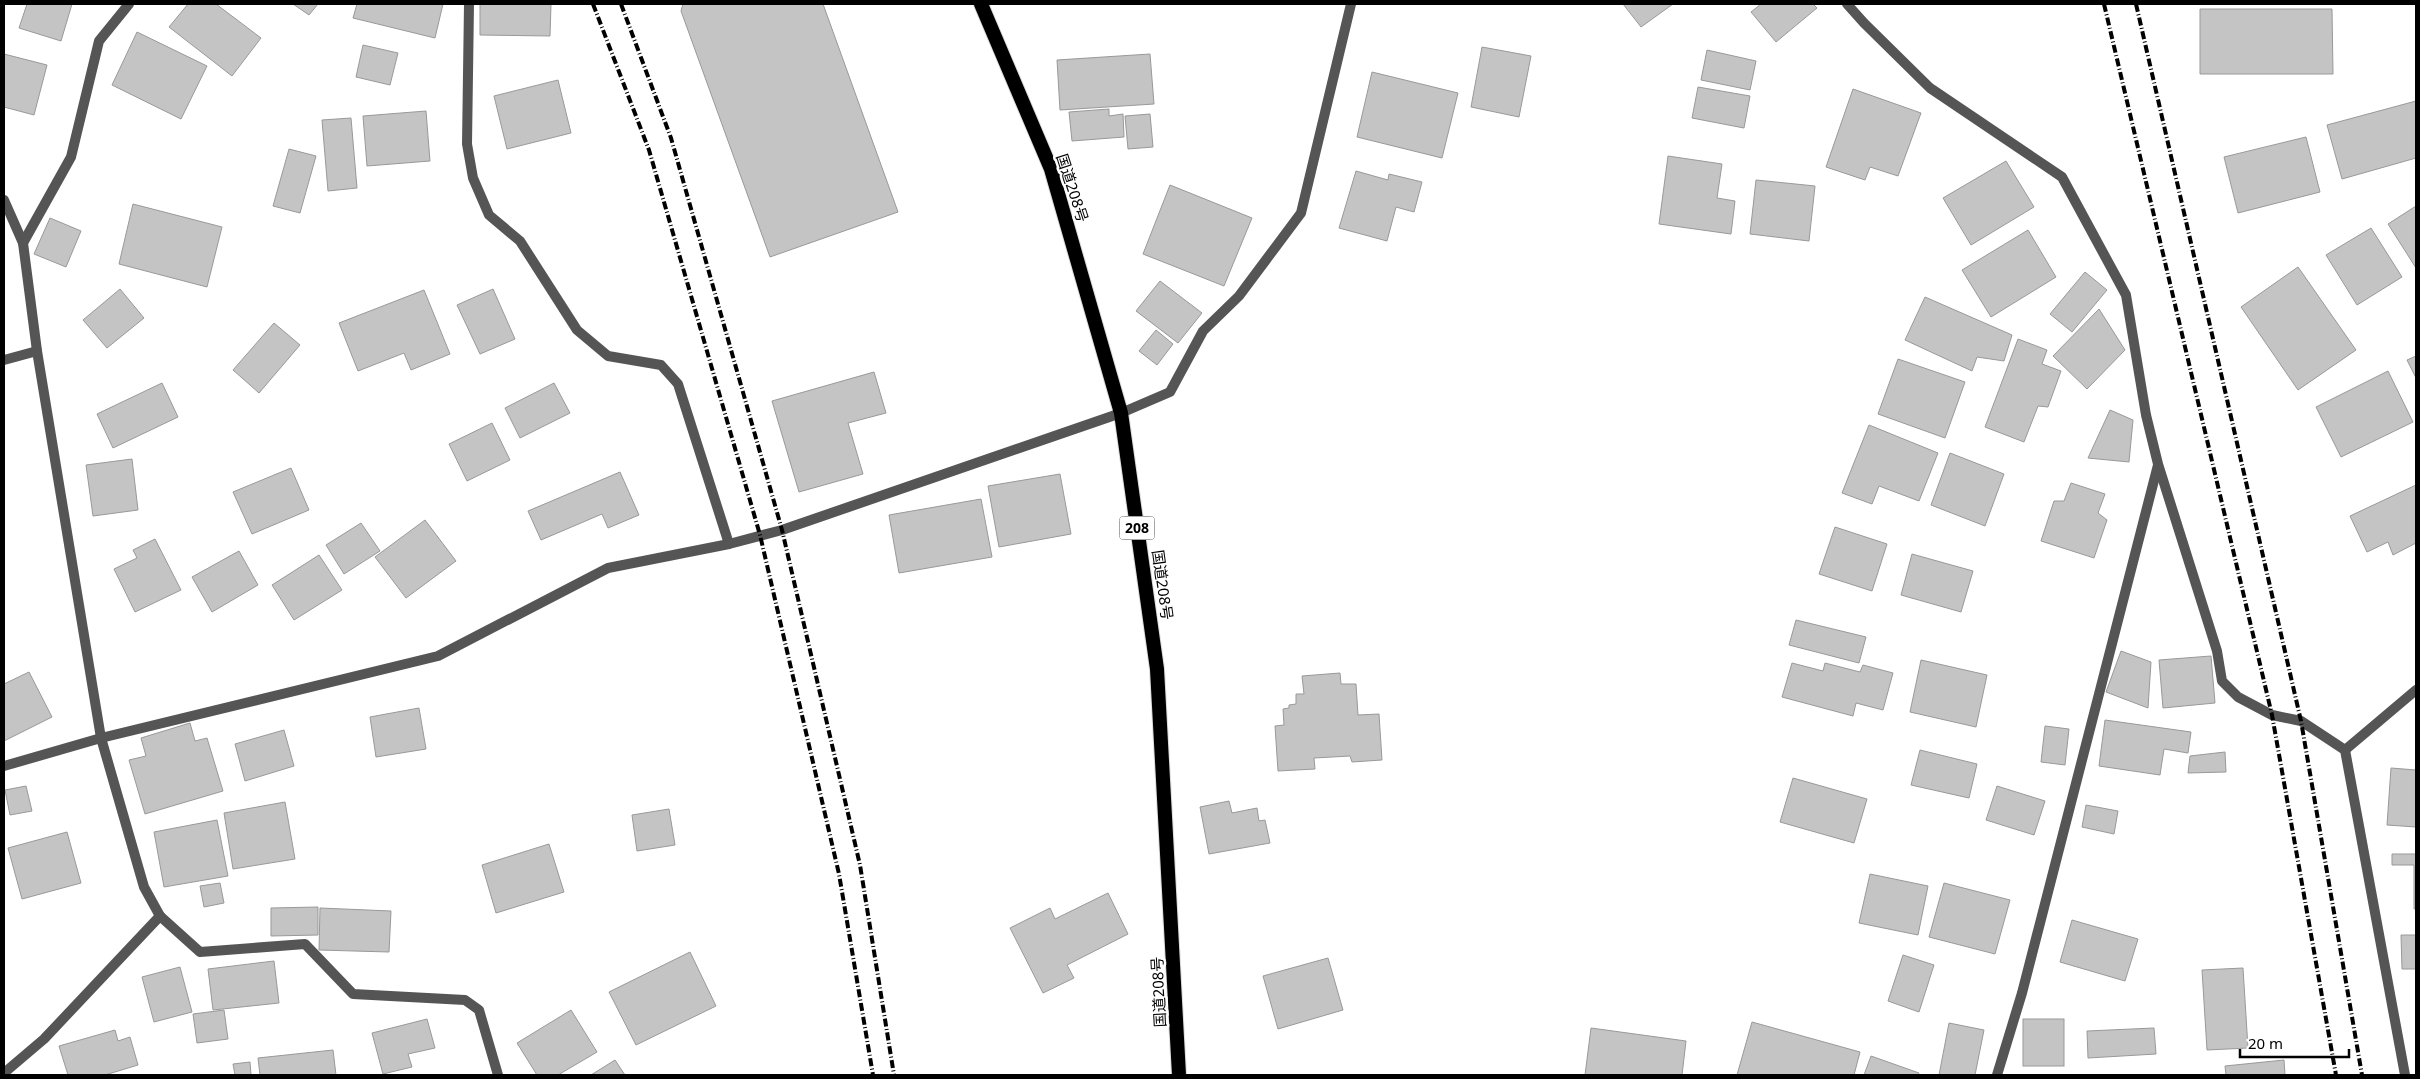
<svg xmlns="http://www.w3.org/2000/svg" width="2420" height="1079" font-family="'Noto Sans','Noto Sans JP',sans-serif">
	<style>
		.building { fill: #c4c4c4; stroke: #999 }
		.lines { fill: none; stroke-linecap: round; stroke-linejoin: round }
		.trunk-casing { stroke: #dbdbdb; stroke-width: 16 }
		.minor { stroke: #555; stroke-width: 10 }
		.trunk { stroke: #000; stroke-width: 14 }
		.rail { stroke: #000; stroke-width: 4; stroke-dasharray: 8 2.5 1 2.5; stroke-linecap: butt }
		.labels { text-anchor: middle; stroke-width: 5; stroke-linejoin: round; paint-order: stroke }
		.shield { fill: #fff; stroke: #4c4c4c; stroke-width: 1 }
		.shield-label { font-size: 14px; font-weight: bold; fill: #000 }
		.street-label { font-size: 15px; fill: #000; stroke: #fff }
	</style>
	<rect width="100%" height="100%" fill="#fff"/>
	<g class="building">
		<path d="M27 4H72L61 41 19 28Z"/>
		<path d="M188 4H216L261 38 232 76 169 27Z"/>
		<path d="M293 4H318L309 15Z"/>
		<path d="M357 4H443L435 38 353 18Z"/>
		<path d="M480 4H551L550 36 480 35Z"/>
		<path d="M683 4H823L898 212 770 257 681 11Z"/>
		<path d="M1623 4H1673L1641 27Z"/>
		<path d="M1761 4H1813L1817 8 1776 42 1751 12Z"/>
		<path d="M2200 9H2332L2333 74H2200Z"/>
		<path d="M137 32 207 66 181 119 112 85Z"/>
		<path d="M363 45 398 53 390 85 356 77Z"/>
		<path d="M1482 47 1531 56 1519 117 1471 107Z"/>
		<path d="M1707 50 1756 61 1750 90 1701 80Z"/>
		<path d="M4 54 47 65 34 115 4 107Z"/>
		<path d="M1150 54 1154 104 1060 110 1057 60Z"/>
		<path d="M1372 72 1458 93 1442 158 1357 137Z"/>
		<path d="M558 80 571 133 507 149 494 96Z"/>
		<path d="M1698 87 1750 96 1744 128 1692 118Z"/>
		<path d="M1853 89 1921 113 1898 176 1870 167 1865 180 1826 167Z"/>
		<path d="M2416 101V158L2342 179 2327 125Z"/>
		<path d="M1109 109V116L1123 114 1124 137 1072 141 1069 112Z"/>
		<path d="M426 111 430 161 367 166 363 116Z"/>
		<path d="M1150 114 1153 147 1128 149 1125 116Z"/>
		<path d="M351 118 357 188 328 191 322 120Z"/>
		<path d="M2306 137 2320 192 2238 213 2224 157Z"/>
		<path d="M289 149 316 156 300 213 273 206Z"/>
		<path d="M1668 156 1722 164 1717 198 1735 201 1731 234 1659 224Z"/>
		<path d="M2006 161 2034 207 1971 245 1943 198Z"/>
		<path d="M1356 171 1388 180 1389 174 1422 182 1414 212 1396 207 1387 241 1339 228Z"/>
		<path d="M1756 180 1815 186 1809 241 1750 234Z"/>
		<path d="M1170 185 1252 218 1224 286 1143 254Z"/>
		<path d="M133 204 222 227 207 287 119 264Z"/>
		<path d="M2416 206V268L2388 224Z"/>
		<path d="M50 218 81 231 66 267 34 254Z"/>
		<path d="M2371 228 2402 277 2357 305 2326 255Z"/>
		<path d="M2028 230 2056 277 1991 317 1962 270Z"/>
		<path d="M2298 267 2356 350 2298 390 2241 307Z"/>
		<path d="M2085 272 2107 290 2072 332 2050 314Z"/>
		<path d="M1160 281 1202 313 1178 343 1136 311Z"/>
		<path d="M120 289 144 318 107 348 83 320Z"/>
		<path d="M493 289 515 339 480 354 457 305Z"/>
		<path d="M424 290 450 354 411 370 404 353 358 371 339 323Z"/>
		<path d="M1925 297 2012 335 2004 361 1977 357 1972 371 1905 340Z"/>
		<path d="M2099 309 2125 350 2087 389 2053 356Z"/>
		<path d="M274 323 300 345 259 393 233 370Z"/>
		<path d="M1156 330 1173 344 1157 365 1139 351Z"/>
		<path d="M2018 339 2047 350 2042 364 2061 371 2048 407 2038 406 2024 442 1985 427Z"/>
		<path d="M2416 356V378L2407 360Z"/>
		<path d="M1898 359 1965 382 1945 438 1878 414Z"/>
		<path d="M2388 371 2413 422 2341 457 2316 407Z"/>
		<path d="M874 372 886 413 848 423 863 474 799 492 772 401Z"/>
		<path d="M162 383 178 417 113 448 97 414Z"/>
		<path d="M554 383 570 413 520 438 505 408Z"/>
		<path d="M2110 410 2133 420 2129 462 2088 458Z"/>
		<path d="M492 423 510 460 467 481 449 444Z"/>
		<path d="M1869 425 1938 453 1919 501 1879 486 1872 504 1842 493Z"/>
		<path d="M1950 453 2004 474 1985 526 1931 505Z"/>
		<path d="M132 459 138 510 93 516 86 465Z"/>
		<path d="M291 468 309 510 252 534 233 492Z"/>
		<path d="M620 472 639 515 608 528 602 514 541 540 528 511Z"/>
		<path d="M1060 474 1071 534 999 547 988 486Z"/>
		<path d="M2071 483 2105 494 2098 513 2107 520 2094 558 2041 541 2054 501H2064Z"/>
		<path d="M2416 485V543L2393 555 2388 542 2367 552 2350 516Z"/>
		<path d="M981 499 992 557 899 573 889 515Z"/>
		<path d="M425 520 456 561 406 598 375 557Z"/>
		<path d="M361 523 380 551 344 574 326 545Z"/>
		<path d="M1835 527 1887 544 1872 591 1819 574Z"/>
		<path d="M155 539 181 590 135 612 114 569 137 558 133 550Z"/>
		<path d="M239 551 258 585 212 612 192 577Z"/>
		<path d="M1912 554 1973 571 1961 612 1901 595Z"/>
		<path d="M319 555 342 590 294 620 272 585Z"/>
		<path d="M1796 620 1866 637 1859 663 1789 645Z"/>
		<path d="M2121 651 2151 662 2148 708 2106 692Z"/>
		<path d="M2211 656 2215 703 2163 708 2159 660Z"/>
		<path d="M1921 660 1987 675 1976 727 1910 712Z"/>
		<path d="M1792 663 1823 671 1825 663 1860 672 1863 665 1893 673 1883 710 1856 703 1853 716 1782 697Z"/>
		<path d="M29 672 52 717 4 741V684Z"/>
		<path d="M1340 673 1341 684H1356L1358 715 1379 714 1382 760 1352 762 1350 756 1314 758 1315 769 1278 771 1275 726 1284 725 1283 709 1289 708V705L1296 704V694H1304L1302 676Z"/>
		<path d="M419 708 426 749 376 757 370 717Z"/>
		<path d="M2105 720 2191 732 2188 753 2164 749 2160 775 2099 766Z"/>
		<path d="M190 723 195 741 207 738 223 791 145 814 129 760 146 756 141 738Z"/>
		<path d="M2045 726 2069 729 2065 765 2041 762Z"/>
		<path d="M284 730 294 766 245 781 235 744Z"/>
		<path d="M1920 750 1977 764 1969 798 1911 785Z"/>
		<path d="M2225 752 2226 772 2188 773 2190 756Z"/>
		<path d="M2391 768 2416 770V827L2387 825Z"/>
		<path d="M1793 778 1867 799 1854 843 1780 822Z"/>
		<path d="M26 786 32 811 10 815 5 790Z"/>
		<path d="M1997 786 2045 801 2034 835 1986 820Z"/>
		<path d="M1229 801 1232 813 1257 808 1259 821 1265 820 1270 843 1209 854 1200 807Z"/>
		<path d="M285 802 295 859 233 869 224 813Z"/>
		<path d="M2086 805 2118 811 2114 834 2082 827Z"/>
		<path d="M669 809 675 845 637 851 632 815Z"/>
		<path d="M217 820 228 876 164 887 154 832Z"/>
		<path d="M67 832 81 883 22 899 8 848Z"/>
		<path d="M549 844 564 892 496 913 482 865Z"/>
		<path d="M2392 854H2416V909H2414V865H2392Z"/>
		<path d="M1870 874 1928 886 1918 935 1859 923Z"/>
		<path d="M220 883 224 903 204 907 200 886Z"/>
		<path d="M1944 883 2010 900 1995 954 1929 937Z"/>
		<path d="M1108 893 1128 934 1067 965 1074 978 1043 993 1010 928 1050 908 1055 919Z"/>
		<path d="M318 907V935L271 936V908Z"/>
		<path d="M320 908 391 911 389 952 319 950Z"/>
		<path d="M2072 920 2138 939 2125 981 2060 962Z"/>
		<path d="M2401 935H2416V969H2402Z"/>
		<path d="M690 952 716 1006 636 1045 609 992Z"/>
		<path d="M1903 955 1934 965 1919 1012 1888 1001Z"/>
		<path d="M1328 958 1343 1010 1278 1029 1263 976Z"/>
		<path d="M274 961 279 1003 213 1010 208 969Z"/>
		<path d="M180 967 192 1012 154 1022 142 977Z"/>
		<path d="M2243 968 2248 1048 2207 1050 2202 970Z"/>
		<path d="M224 1010 228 1039 197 1043 193 1014Z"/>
		<path d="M571 1010 597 1052 558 1075H537L517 1043Z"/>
		<path d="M427 1019 435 1048 408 1054 412 1067 383 1074 372 1033Z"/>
		<rect x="2023" y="1019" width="41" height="47"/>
		<path d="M1752 1022 1860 1052 1854 1075H1737Z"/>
		<path d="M1949 1023 1984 1030 1975 1075H1939Z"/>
		<path d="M1591 1028 1686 1041 1682 1075H1585Z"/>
		<path d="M2154 1028 2156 1054 2088 1058 2087 1031Z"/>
		<path d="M115 1030 118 1041 130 1037 138 1065 105 1075H68L59 1046Z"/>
		<path d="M333 1050 336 1075H260L258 1058Z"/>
		<path d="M1871 1056 1919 1073 1918 1075H1864Z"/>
		<path d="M615 1060 625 1075H591Z"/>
		<path d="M2284 1060 2285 1075H2226L2225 1066Z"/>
		<path d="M250 1062 251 1075H235L233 1064Z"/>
	</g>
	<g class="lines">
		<g class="trunk-casing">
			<path id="trunk" d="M981 4 1051 169 1121 413 1157 669 1179 1075"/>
		</g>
		<g class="minor">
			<path d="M469 4 467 144 473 178 489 215 520 241 577 330 608 356 661 365 678 384 729 544"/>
			<path d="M1847 4 1864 23 1930 88 2062 177 2126 295 2146 415 2158 464 2217 651 2222 681 2238 697 2272 715 2301 721 2345 750 2405 1075"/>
			<path d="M4 200 23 243 37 351 101 738 144 887 160 916 200 952 305 944 353 994 465 1000 479 1010 498 1075"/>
			<path d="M23 243 71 157 99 41 129 4"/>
			<path d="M4 360 37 351"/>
			<path d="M2345 750 2416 690"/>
			<path d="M4 766 101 738 438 656 608 568 729 544 782 530 1121 413 1170 392 1203 331 1239 296 1301 213 1351 4"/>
			<path d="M4 1073 44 1039 160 916"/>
			<path d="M1997 1075 2022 993 2158 465"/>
		</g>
		<use href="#trunk" class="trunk"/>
		<g class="rail">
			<path d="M593 4 649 150 760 535 839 874 873 1075"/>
			<path d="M621 4 671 138 782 530 860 865 894 1075"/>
			<path d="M2104 4 2272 715 2336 1075"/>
			<path d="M2136 4 2301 721 2362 1075"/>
		</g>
	</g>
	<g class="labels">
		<rect class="shield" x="1119.5" y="516.5" width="35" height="23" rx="4"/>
		<g class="shield-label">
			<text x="1137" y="533">208</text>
		</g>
		<g class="street-label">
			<text transform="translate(1072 188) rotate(72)" y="5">国道208号</text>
			<text transform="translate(1162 585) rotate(82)" y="5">国道208号</text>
			<text transform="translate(1159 992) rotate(-93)" y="5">国道208号</text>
		</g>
	</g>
	<rect width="2420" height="1079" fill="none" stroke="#000000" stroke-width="10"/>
	<path d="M2240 1049v8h109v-8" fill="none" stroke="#000000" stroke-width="2.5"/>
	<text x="2248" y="1049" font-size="15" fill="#000000" stroke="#ffffff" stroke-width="4" paint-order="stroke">20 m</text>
</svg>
